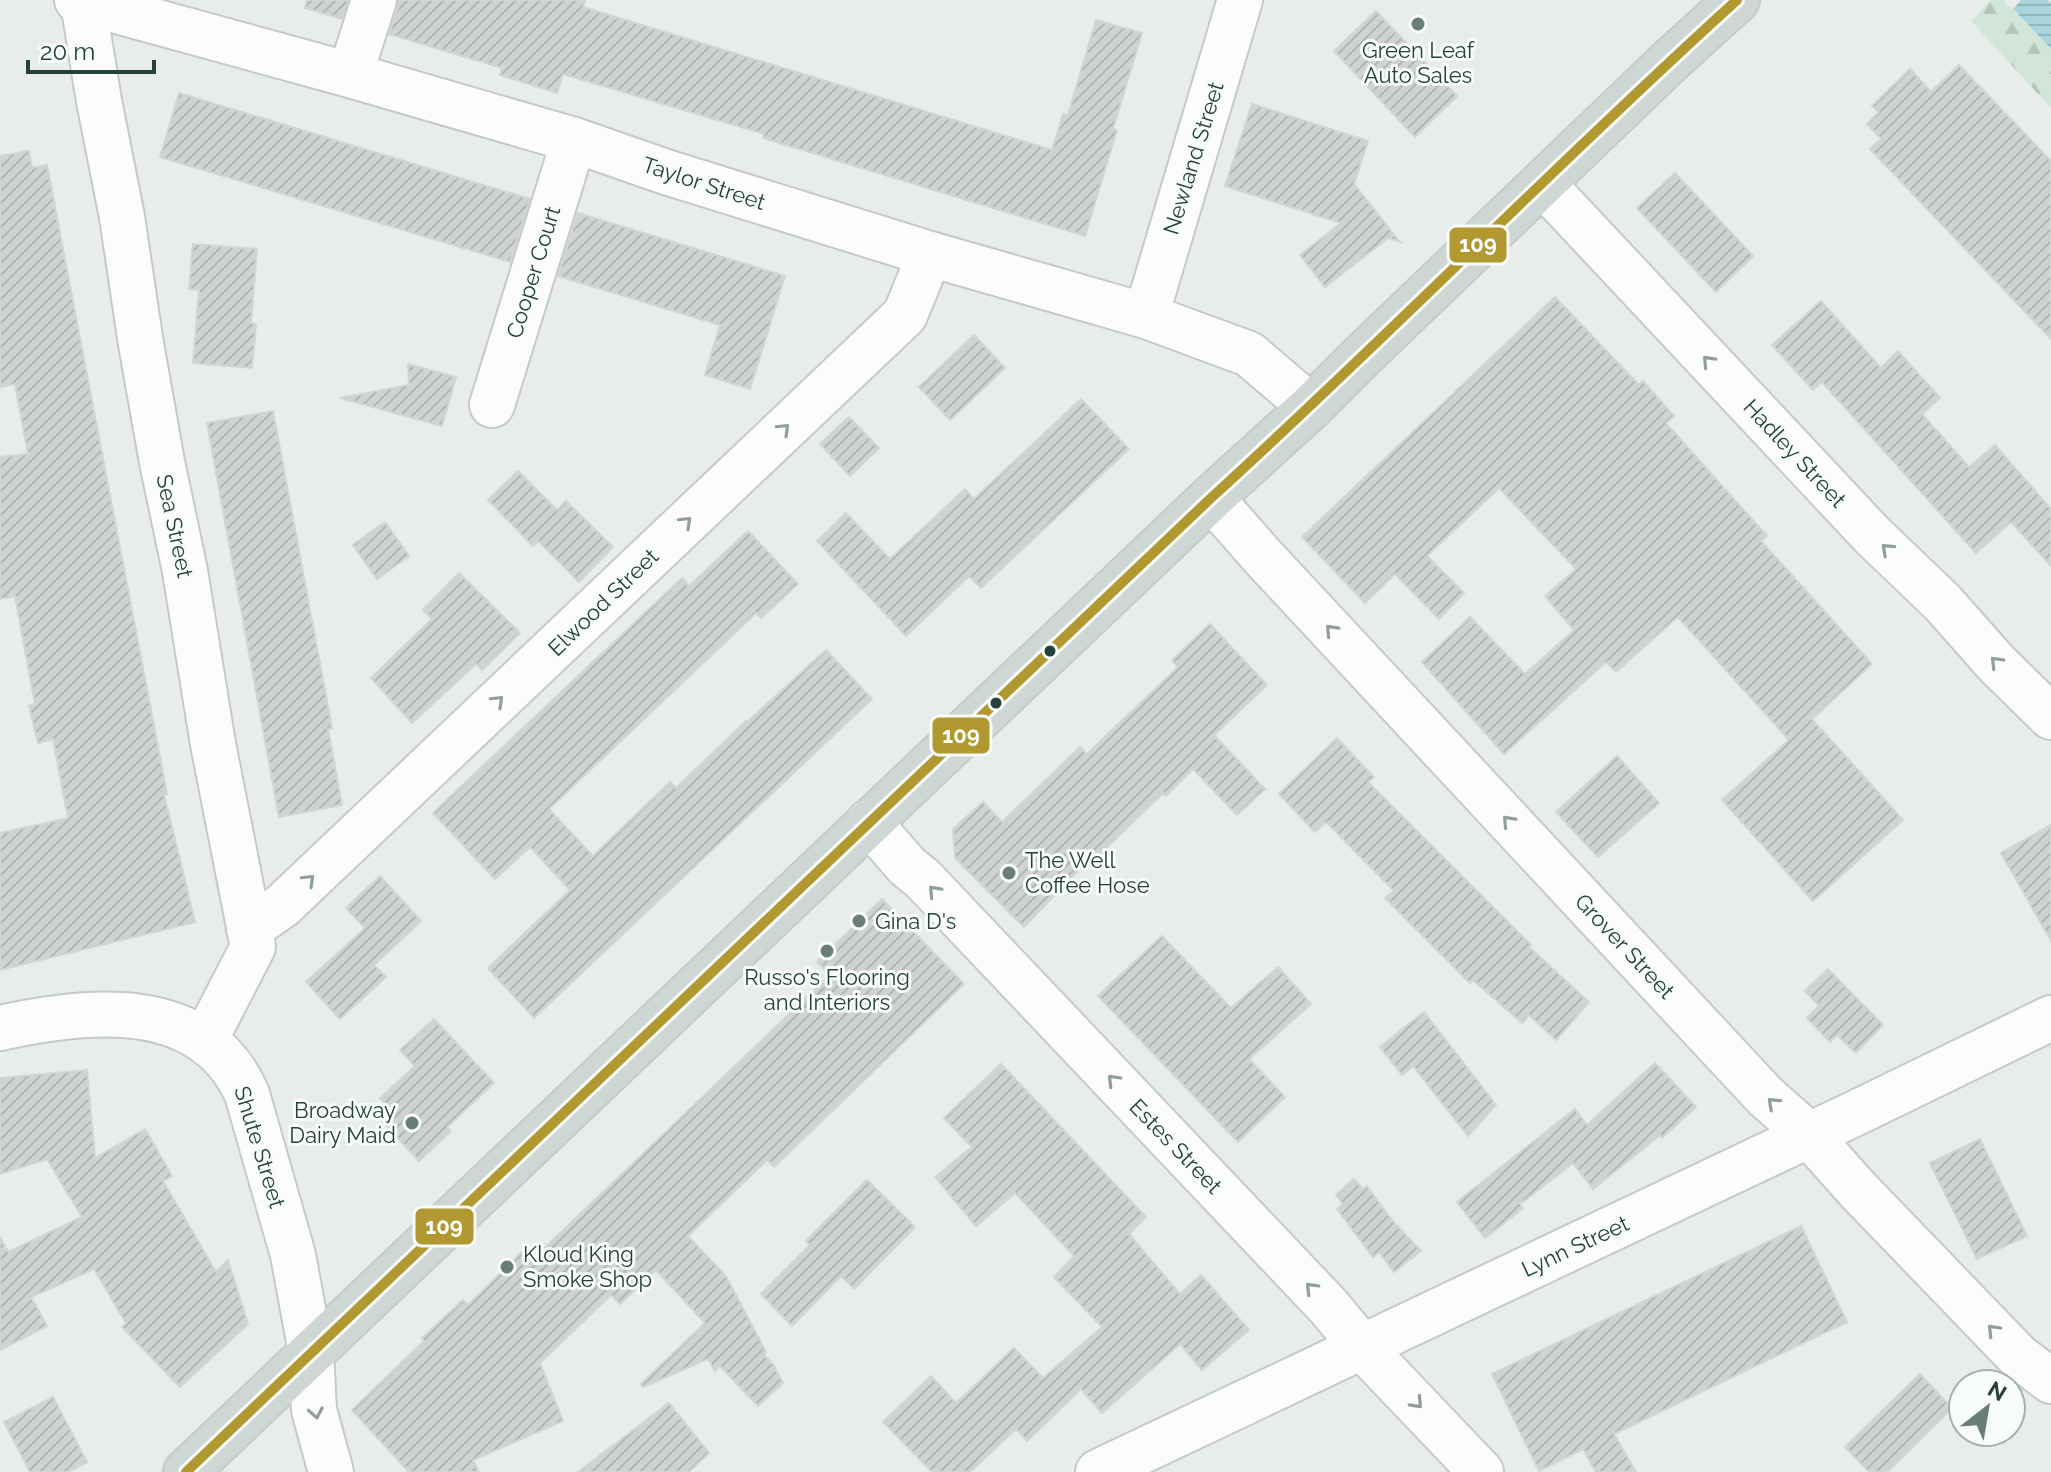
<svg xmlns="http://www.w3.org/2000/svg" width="2051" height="1472" font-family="Raleway,sans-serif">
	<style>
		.forest { fill: url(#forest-firs) }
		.water { fill: url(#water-rules) }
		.building { fill: url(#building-hatch); stroke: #d1d6d4; stroke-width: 2 }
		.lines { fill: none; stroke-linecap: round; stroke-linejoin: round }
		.minor-casing { stroke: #c5cac8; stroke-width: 48 }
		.tertiary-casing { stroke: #c5cac8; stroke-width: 48 }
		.secondary-casing { stroke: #c3cbc8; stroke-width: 48 }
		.primary-casing { stroke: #c3ccc9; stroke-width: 48 }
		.minor { stroke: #fcfcfc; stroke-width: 44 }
		.tertiary { stroke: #fcfcfc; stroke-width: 44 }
		.secondary { stroke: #fcfcfc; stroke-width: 44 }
		.primary { stroke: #cfd7d5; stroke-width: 44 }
		.bus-1-casing { stroke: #f7fbf9; stroke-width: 16 }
		.bus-1 { stroke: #b29831; stroke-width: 10 }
		.oneway { stroke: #909f9b }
		.poi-dot { fill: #697e78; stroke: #f7fbf9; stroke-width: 3 }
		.bus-dot { fill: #24423a; stroke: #f7fbf9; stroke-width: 3 }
		.labels { text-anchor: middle; stroke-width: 6; stroke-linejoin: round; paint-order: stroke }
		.poi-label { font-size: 22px; fill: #24423a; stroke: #f7fbf9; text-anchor: start }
		.street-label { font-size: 22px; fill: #24423a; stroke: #f7fbf9 }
		.line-badge { stroke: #f7fbf9; stroke-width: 3 }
		.badge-label { font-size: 22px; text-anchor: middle; font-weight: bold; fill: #fff }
	</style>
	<defs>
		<pattern id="forest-firs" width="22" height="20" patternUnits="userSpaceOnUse" patternTransform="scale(2)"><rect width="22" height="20" fill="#d1e6d8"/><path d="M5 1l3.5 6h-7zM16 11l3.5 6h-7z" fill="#b3c6ba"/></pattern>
		<pattern id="water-rules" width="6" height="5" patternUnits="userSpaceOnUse" patternTransform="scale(2)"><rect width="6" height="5" fill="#a9d4db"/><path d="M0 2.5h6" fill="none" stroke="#91b7bd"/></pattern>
		<pattern id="building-hatch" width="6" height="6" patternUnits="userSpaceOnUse" patternTransform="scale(2)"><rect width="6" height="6" fill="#cfd4d2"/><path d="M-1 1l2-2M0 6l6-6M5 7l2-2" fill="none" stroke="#b2b7b5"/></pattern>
	</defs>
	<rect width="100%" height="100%" fill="#e8edeb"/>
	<path class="forest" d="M1991 0H2003L2051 49V108L1971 21Z"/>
	<path class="water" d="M2021 0H2048L2051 3V49L2013 9Z"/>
	<g class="building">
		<path d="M307 0H348L342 19 305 8Z"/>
		<path d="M398 0H585L583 7 1052 150 1063 114 1068 115 1096 20 1142 33 1113 129 1117 130 1085 236 763 138 764 134 563 74 557 93 500 75 502 68 389 34 398 8Z"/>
		<path d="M1376 11 1457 96 1415 137 1334 51Z"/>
		<path d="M1959 65 2051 161V339L1870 149 1881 139 1867 124 1879 112 1872 106 1910 69 1931 92Z"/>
		<path d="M179 93 530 199 510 262 160 157Z"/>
		<path d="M1252 104 1368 141 1354 184 1400 242 1388 238 1325 287 1300 255 1341 223 1225 186Z"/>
		<path d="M29 151 32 168 47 165 167 794H164L195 922 0 970V833L68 818 53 739 38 743 29 706 35 704 15 596 0 599V457L28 454 15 384 0 387V156Z"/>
		<path d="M1675 173 1753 256 1716 292 1637 208Z"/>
		<path d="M578 213 785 276 750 389 705 375 720 325 558 276Z"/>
		<path d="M193 244 257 249 251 323 256 324 252 368 193 363 199 290 189 289Z"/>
		<path d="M1555 297 1639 385 1643 381 1674 416 1666 423 1767 536 1761 541 1872 664 1812 719 1903 820 1813 901 1722 800 1789 740 1678 617 1616 672 1606 662 1504 754 1422 662 1470 617 1525 674 1574 630 1545 596 1576 569 1499 488 1427 556 1464 593 1439 619 1395 574 1365 603 1302 537Z"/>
		<path d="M1821 301 1881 368 1898 351 1940 398 1922 414 1969 467 1995 445 2051 509V566L2011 522 1976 553 1822 382 1813 390 1772 345Z"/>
		<path d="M974 335 1005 368 950 420 919 387Z"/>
		<path d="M408 364 456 377 442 426 340 398 409 385Z"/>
		<path d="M1081 399 1129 449 981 588 969 576 906 636 817 541 846 513 890 559 965 489 974 499Z"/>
		<path d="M273 411 332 728 328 729 342 805 279 817 207 423Z"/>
		<path d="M849 417 879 448 850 476 820 444Z"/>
		<path d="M518 471 557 510 566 501 613 547 579 582 538 541 533 546 488 500Z"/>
		<path d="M385 522 409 556 377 579 353 545Z"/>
		<path d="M748 531 798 584 761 618 756 613 549 809 593 856 670 782 676 788 746 721 747 722 826 650 872 699 534 1018 488 968 570 890 530 847 495 879 433 813 682 578 689 586Z"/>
		<path d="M459 573 520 633 482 670 476 664 412 723 371 678 432 619 423 610Z"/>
		<path d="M1210 624 1267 685 1214 735 1265 789 1237 815 1193 769 1166 796 1163 793 1100 854 1097 851 1024 927 955 858 953 829 983 802 1002 822 1080 747 1087 754 1178 667 1172 660Z"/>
		<path d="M1337 738 1374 777 1368 782 1531 945 1529 947 1589 1002 1556 1040 1529 1015 1522 1023 1473 980 1470 983 1385 898 1394 891 1326 822 1315 832 1279 794Z"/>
		<path d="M1617 756 1659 803 1598 857 1556 812Z"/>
		<path d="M2051 825V941L2001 853Z"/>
		<path d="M380 876 421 921 374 965 386 977 340 1019 306 982 365 928 346 908Z"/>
		<path d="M882 899 964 984 774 1167 767 1160 688 1236 726 1276 766 1352 764 1355 773 1364 783 1383 758 1406 720 1366 715 1371 708 1359 643 1387 641 1384 705 1323 656 1270 620 1304 611 1295 540 1363 563 1421 473 1460 479 1472H409L352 1410 424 1341 422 1338 463 1300 468 1305 526 1248 535 1257 830 975 817 962Z"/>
		<path d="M1162 936 1231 1008 1278 967 1311 1004 1249 1059 1285 1097 1238 1142 1098 996Z"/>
		<path d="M1828 969 1883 1025 1856 1053 1837 1035 1830 1042 1807 1018 1819 1006 1805 991Z"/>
		<path d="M1424 1012 1496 1105 1468 1136 1413 1066 1402 1075 1380 1047Z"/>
		<path d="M434 1019 494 1083 447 1127 451 1131 419 1161 383 1122 393 1112 380 1098 415 1066 400 1050Z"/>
		<path d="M1655 1063 1696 1107 1662 1138 1660 1135 1593 1189 1573 1163 1520 1204 1523 1208 1485 1238 1457 1202 1575 1109 1587 1125Z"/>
		<path d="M1001 1064 1146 1217 1129 1234 1180 1294 1201 1275 1249 1330 1202 1370 1180 1344 1102 1413 1081 1389 1027 1441 1016 1429 970 1472H932L883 1422 931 1376 956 1403 1014 1348 1043 1378 1102 1327 1054 1277 1074 1256 1015 1193 976 1226 935 1177 972 1147 944 1118Z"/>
		<path d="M87 1070 95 1158 145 1129 172 1176 163 1181 216 1272 228 1260 248 1324 180 1387 122 1327 126 1323 94 1269 31 1297 47 1326 0 1350V1237L8 1252 82 1217 47 1159 0 1174V1078Z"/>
		<path d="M1980 1139 2027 1236 1977 1259 1930 1163Z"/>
		<path d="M1354 1179 1363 1189 1367 1186 1391 1219 1421 1251 1394 1272 1379 1252 1373 1257 1337 1209 1343 1204 1336 1195Z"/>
		<path d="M867 1180 915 1227 854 1289 841 1276 792 1326 761 1294 810 1245 806 1241Z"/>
		<path d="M1801 1226 1847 1322 1614 1434 1636 1472H1596L1583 1449 1539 1471 1492 1374Z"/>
		<path d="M1920 1374 1952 1408 1887 1472H1869L1845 1447Z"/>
		<path d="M53 1397 87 1462 68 1472H30L4 1422Z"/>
		<path d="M669 1403 709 1453 689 1472H578Z"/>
	</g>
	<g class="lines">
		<g class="minor-casing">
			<g id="minor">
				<path d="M83 2 99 101 122 217 141 344 162 462 185 571 213 744 253 947 205 1040"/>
				<path d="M350 75 374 0"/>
				<path d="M1543 184 1872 535 1943 603 1996 663 2051 717"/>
				<path d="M1146 316 1240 0"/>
				<path d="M492 405 574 140"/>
				<path d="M1211 498 1263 557 1765 1096 1809 1135 1857 1189 2018 1356 2051 1381"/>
				<path d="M869 822 907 866 923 879 1329 1307 1362 1347 1481 1472"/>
				<path d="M249 929 282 906 905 315 930 254"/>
				<path d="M311 1352 314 1410 331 1472"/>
			</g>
		</g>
		<g class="tertiary-casing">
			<path id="tertiary" d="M77 0 350 75 574 140 666 172 930 254 1146 316 1249 354 1311 407"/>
		</g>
		<g class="secondary-casing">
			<g id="secondary">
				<path d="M0 1028C87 1009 203 995 247 1094L293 1255 311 1352"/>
				<path d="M1098 1472 1860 1111 2051 1018"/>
			</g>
		</g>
		<g class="primary-casing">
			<path id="primary" d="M186 1472 1211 498 1311 407 1363 355 1671 60 1737 0"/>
		</g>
		<use href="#minor" class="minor"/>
		<use href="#tertiary" class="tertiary"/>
		<use href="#secondary" class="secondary"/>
		<use href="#primary" class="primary"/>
		<g class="bus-1-casing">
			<path id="bus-1" d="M186 1472 1211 498C1390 335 1558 162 1737 0"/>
		</g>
		<use href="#bus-1" class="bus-1"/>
	</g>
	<defs><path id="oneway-chevron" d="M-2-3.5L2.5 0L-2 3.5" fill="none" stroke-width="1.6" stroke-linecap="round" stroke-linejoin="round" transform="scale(2)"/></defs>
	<g class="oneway">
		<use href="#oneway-chevron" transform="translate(1708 361) rotate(-133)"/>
		<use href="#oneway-chevron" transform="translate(784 429) rotate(-44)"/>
		<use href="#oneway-chevron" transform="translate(686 522) rotate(-44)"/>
		<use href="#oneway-chevron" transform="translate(1887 549) rotate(-137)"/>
		<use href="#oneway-chevron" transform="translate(1331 630) rotate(-133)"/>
		<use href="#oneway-chevron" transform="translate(1996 662) rotate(-134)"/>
		<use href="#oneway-chevron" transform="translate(498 701) rotate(-44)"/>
		<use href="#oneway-chevron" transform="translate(1508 821) rotate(-133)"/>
		<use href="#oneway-chevron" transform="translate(309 880) rotate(-44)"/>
		<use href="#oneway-chevron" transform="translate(934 891) rotate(-133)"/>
		<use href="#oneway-chevron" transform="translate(1113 1080) rotate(-134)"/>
		<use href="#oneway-chevron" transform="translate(1773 1103) rotate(-137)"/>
		<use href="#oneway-chevron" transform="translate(1311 1288) rotate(-134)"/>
		<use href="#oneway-chevron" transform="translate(1993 1330) rotate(-134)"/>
		<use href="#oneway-chevron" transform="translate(1417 1403) rotate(47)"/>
		<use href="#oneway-chevron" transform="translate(316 1413) rotate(80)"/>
	</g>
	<g class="poi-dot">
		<circle cx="1418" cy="24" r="8"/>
		<circle cx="1009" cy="873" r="8"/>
		<circle cx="859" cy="921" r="8"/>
		<circle cx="827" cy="951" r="8"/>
		<circle cx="412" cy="1123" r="8"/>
		<circle cx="507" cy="1267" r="8"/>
	</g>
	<g class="bus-dot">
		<circle cx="1050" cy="651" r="7"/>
		<circle cx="996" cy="703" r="7"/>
	</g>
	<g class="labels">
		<g class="poi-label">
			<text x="1418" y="58" text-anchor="middle">Green Leaf<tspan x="1418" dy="25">Auto Sales</tspan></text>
			<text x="1025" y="868">The Well<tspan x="1025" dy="25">Coffee Hose</tspan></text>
			<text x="875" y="929">Gina D's</text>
			<text x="827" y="985" text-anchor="middle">Russo's Flooring<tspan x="827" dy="25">and Interiors</tspan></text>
			<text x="396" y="1118" text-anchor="end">Broadway<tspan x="396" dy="25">Dairy Maid</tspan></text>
			<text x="523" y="1262">Kloud King<tspan x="523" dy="25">Smoke Shop</tspan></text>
		</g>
		<g class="street-label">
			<text transform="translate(1193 158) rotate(-73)" y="8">Newland Street</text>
			<text transform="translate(704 183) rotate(18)" y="8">Taylor Street</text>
			<text transform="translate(533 272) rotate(-73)" y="8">Cooper Court</text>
			<text transform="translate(1795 453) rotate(47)" y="8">Hadley Street</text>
			<text transform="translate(175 526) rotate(78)" y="8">Sea Street</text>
			<text transform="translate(603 602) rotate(-44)" y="8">Elwood Street</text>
			<text transform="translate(1625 946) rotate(47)" y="8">Grover Street</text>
			<text transform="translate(1176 1146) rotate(46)" y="8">Estes Street</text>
			<text transform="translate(260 1147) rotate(73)" y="8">Shute Street</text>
			<text transform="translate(1575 1246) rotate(-25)" y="8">Lynn Street</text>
		</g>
	</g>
	<g class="line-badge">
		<rect x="1448" y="226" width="60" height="38" rx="8" fill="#b29831"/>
		<rect x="931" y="716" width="60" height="39" rx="8" fill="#b29831"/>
		<rect x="414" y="1207" width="61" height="39" rx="8" fill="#b29831"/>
	</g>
	<g class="badge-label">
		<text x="1478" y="252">109</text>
		<text x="961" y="743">109</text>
		<text x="444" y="1234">109</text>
	</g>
	<g transform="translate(1987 1408) rotate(31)"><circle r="38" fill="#f7fbf9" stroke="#a3b1ad" stroke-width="2"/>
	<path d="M0-6L14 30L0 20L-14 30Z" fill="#697e78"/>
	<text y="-12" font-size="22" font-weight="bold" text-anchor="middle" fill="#24423a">N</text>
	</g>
	<path d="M28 60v12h126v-12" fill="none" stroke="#24423a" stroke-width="4"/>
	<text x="40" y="60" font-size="24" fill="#24423a" stroke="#f7fbf9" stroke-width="6" paint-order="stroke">20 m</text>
</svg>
